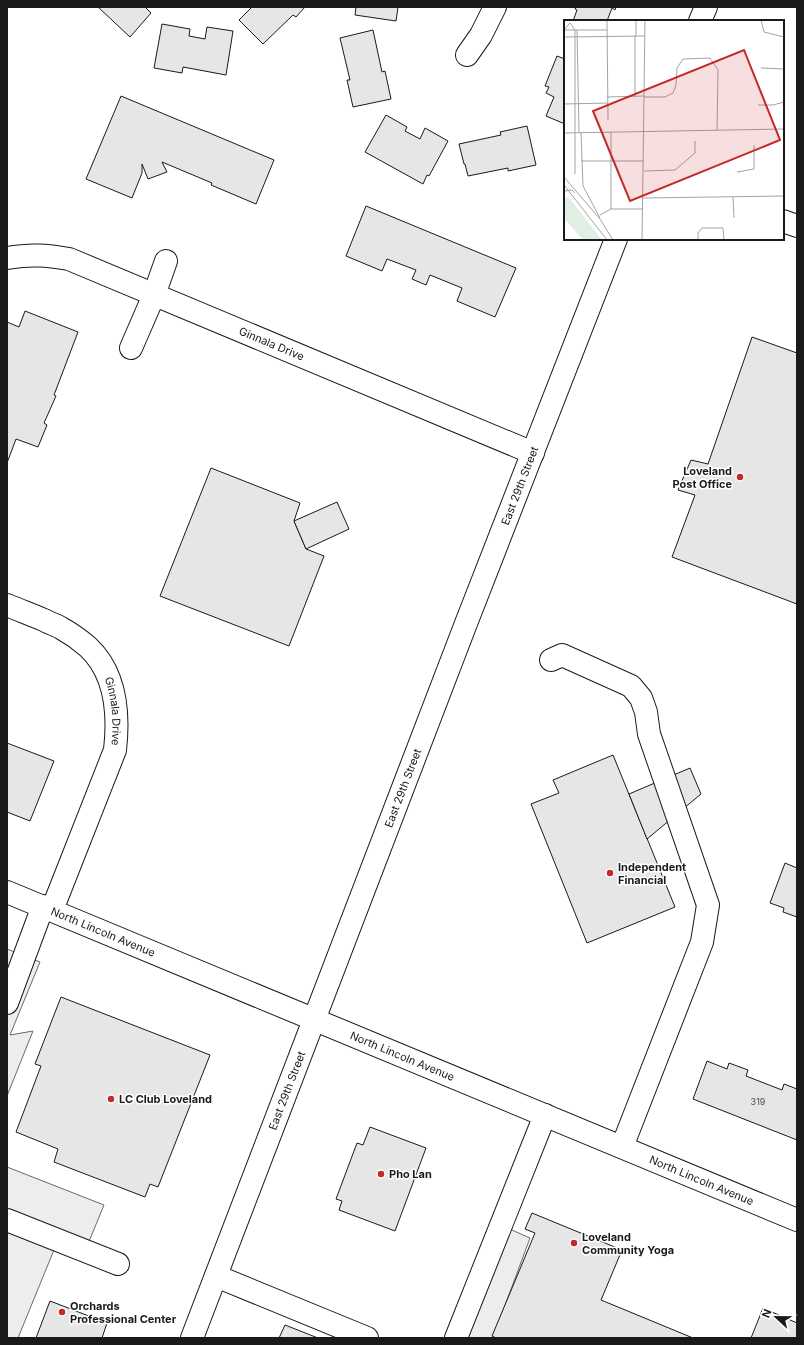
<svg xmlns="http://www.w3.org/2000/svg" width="804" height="1345" font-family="Inter,sans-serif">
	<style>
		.parking { fill: #ededed; stroke: #6a6a6a }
		.building { fill: #e6e6e6; stroke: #1a1a1a }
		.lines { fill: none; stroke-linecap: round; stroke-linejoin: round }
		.minor-casing { stroke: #1a1a1a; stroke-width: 24 }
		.major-casing { stroke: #1a1a1a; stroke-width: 24 }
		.minor { stroke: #fff; stroke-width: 22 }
		.major { stroke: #fff; stroke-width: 22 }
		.poi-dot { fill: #c62828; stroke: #fff; stroke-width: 1.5 }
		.labels { text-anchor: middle; stroke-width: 3; stroke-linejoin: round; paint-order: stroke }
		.number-label { font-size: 9px; fill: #4d4d4d }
		.street-label { font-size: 11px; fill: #1a1a1a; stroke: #fff }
		.poi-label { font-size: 11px; font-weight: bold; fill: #1a1a1a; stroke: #fff; text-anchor: start }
		.inset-road { fill: none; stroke: #a3a3a3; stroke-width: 1 }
		.view { fill: #c62828; fill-opacity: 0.15; stroke: #c62828; stroke-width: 2 }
		.inset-edge { fill: none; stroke: #1a1a1a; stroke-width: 2 }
	</style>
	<rect width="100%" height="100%" fill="#fff"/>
	<g class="parking">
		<path d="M7 949 40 962 10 1035 33 1031 7 1096Z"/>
		<path d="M7 1167 104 1205 83 1256 56 1245 18 1338H7Z"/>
		<path d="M496 1223 530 1238 493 1338H448Z"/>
	</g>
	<g class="building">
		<path d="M98 7H145L151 13 130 37Z"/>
		<path d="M252 7H305L296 17 293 15 263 44 239 20Z"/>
		<path d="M356 7H398L396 21 355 15Z"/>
		<path d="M576 7H616L615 10 612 8 607 21H573L577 10 575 9Z"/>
		<path d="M162 24 190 29 189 36 205 39 207 27 233 31 226 75 183 67 182 73 154 68Z"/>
		<path d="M373 30 382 72 385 71 391 99 353 107 347 80H350L340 38Z"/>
		<path d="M557 56 565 59V124L546 116 554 97 546 93 549 87 545 86Z"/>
		<path d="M121 96 274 160 256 204 211 185 212 183 162 162 167 172 148 179 142 164V173L132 198 86 179Z"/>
		<path d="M386 115 407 127 405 131 420 139 425 128 448 141 429 176 427 175 423 184 365 152Z"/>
		<path d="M527 126 536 165 508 171V168L468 176 465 164H464L459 144 501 135 500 132Z"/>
		<path d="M366 206 516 268 495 317 457 301 462 288 430 275 426 285 412 279 416 270 387 259 382 271 346 256Z"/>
		<path d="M25 311 78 332 54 395 56 396 44 423 47 425 38 447 16 439 7 463V322L19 327Z"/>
		<path d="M752 337 797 353V604L672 557 695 495 678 490 691 460 708 464Z"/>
		<path d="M211 468 300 503 294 521 306 549 324 556 289 646 160 596Z"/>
		<path d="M337 502 349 529 306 549 294 521Z"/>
		<path d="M7 743 54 761 30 821 7 812Z"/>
		<path d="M613 755 675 907 587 943 531 804 559 793 553 780Z"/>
		<path d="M690 768 701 794 647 839 629 794Z"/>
		<path d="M785 863 797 868V917L783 912 784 908 770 903Z"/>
		<path d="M61 997 210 1055 158 1187 150 1184 145 1197 54 1162 58 1149 16 1132 41 1066 35 1064Z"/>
		<path d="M707 1061 727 1069 729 1063 748 1070 746 1076 782 1090 784 1084 797 1089V1140L693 1099Z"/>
		<path d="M370 1127 426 1148 395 1231 339 1210 342 1201 336 1199 357 1143 363 1145Z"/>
		<path d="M532 1213 622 1250 601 1300 693 1338H496L492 1336 535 1233 525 1229Z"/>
		<path d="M50 1301 107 1323 102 1338H36Z"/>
		<path d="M763 1308 797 1323V1338H751Z"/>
		<path d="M285 1325 318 1338H279Z"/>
	</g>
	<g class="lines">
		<g class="minor-casing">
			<g id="minor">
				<path d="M467 55 481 35 495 7"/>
				<path d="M783 221 797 226"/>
				<path id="s1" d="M7 258C31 254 46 255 69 259L533 453"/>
				<path d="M131 348 154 295 166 261"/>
				<path id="s2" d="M7 605C19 610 32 615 44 620 49 623 56 625 61 628 70 633 80 640 88 647 116 673 119 715 115 750L52 910"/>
				<path d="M551 660 562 655 631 686 641 698 646 712 649 734 708 905 702 942 622 1147"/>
				<path id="s3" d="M7 892 797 1220"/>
				<path d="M7 1003 43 906"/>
				<path d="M7 1220 118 1264"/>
				<path d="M216 1276 367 1338"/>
				<path d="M456 1338 545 1115"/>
			</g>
		</g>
		<g class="major-casing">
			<g id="major">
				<path d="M700 21 706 7"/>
				<path id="s4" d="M192 1338 465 626 616 239"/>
			</g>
		</g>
		<use href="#minor" class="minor"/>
		<use href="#major" class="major"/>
	</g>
	<g class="poi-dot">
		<circle cx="740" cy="477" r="4"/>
		<circle cx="610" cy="873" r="4"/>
		<circle cx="111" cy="1099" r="4"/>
		<circle cx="381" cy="1174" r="4"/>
		<circle cx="574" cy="1243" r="4"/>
		<circle cx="62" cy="1312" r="4"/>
	</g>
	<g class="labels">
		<g class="number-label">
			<text x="758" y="1105">319</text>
		</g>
		<g class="street-label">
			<text dy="4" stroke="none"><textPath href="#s1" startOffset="282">Ginnala Drive</textPath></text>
			<text dy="4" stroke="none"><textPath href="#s4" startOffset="913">East 29th Street</textPath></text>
			<text dy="4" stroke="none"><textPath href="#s2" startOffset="163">Ginnala Drive</textPath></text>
			<text dy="4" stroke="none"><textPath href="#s4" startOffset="589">East 29th Street</textPath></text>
			<text dy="4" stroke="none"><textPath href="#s3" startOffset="104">North Lincoln Avenue</textPath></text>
			<text dy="4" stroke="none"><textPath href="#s3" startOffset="428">North Lincoln Avenue</textPath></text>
			<text dy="4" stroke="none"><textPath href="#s4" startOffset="265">East 29th Street</textPath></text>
			<text dy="4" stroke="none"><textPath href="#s3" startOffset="752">North Lincoln Avenue</textPath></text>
		</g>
		<g class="poi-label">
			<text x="732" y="475" text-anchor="end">Loveland<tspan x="732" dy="13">Post Office</tspan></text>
			<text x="618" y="871">Independent<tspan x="618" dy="13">Financial</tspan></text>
			<text x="119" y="1103">LC Club Loveland</text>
			<text x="389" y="1178">Pho Lan</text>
			<text x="582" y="1241">Loveland<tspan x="582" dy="13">Community Yoga</tspan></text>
			<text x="70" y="1310">Orchards<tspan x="70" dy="13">Professional Center</tspan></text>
		</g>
	</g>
	<g transform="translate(564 20)">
		<rect width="220" height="220" fill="#fff"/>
		<path d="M0 177 6 179 38 220H19L0 198Z" fill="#e0efe3"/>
		<path class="inset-road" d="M43 0 44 100M72 0V16M197 0 200 12 220 17M0 10H11V154M0 10 6 3 11 10H43M13 10 15 112M71 16V76M0 17 81 16M197 48 220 49M43 77 80 76M80 77H101L109 73 112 65 113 48 119 39 146 38 154 50 153 110M0 84 44 83M194 85H209L220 82M17 112 19 166 36 198M0 113 220 109M17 141H80M80 151 111 150 131 133V121M173 152 190 149V125M0 157 36 199 49 220M0 165 43 220M0 171 8 170 11 173M169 177 170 198M79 178 220 176M47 189V112M36 195 47 189H79M78 220 81 0M134 220V213L138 208H159L160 220"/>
		<path class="view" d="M180 30 216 120 66 181 29 91Z"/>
		<rect width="220" height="220" class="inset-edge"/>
	</g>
	<rect width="804" height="1345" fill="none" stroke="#1a1a1a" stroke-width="16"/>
	<g transform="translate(776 1317) rotate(292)" stroke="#ffffff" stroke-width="3" paint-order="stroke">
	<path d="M0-3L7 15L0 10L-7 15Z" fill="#1a1a1a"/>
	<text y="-6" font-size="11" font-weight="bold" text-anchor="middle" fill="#1a1a1a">N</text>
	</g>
</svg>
